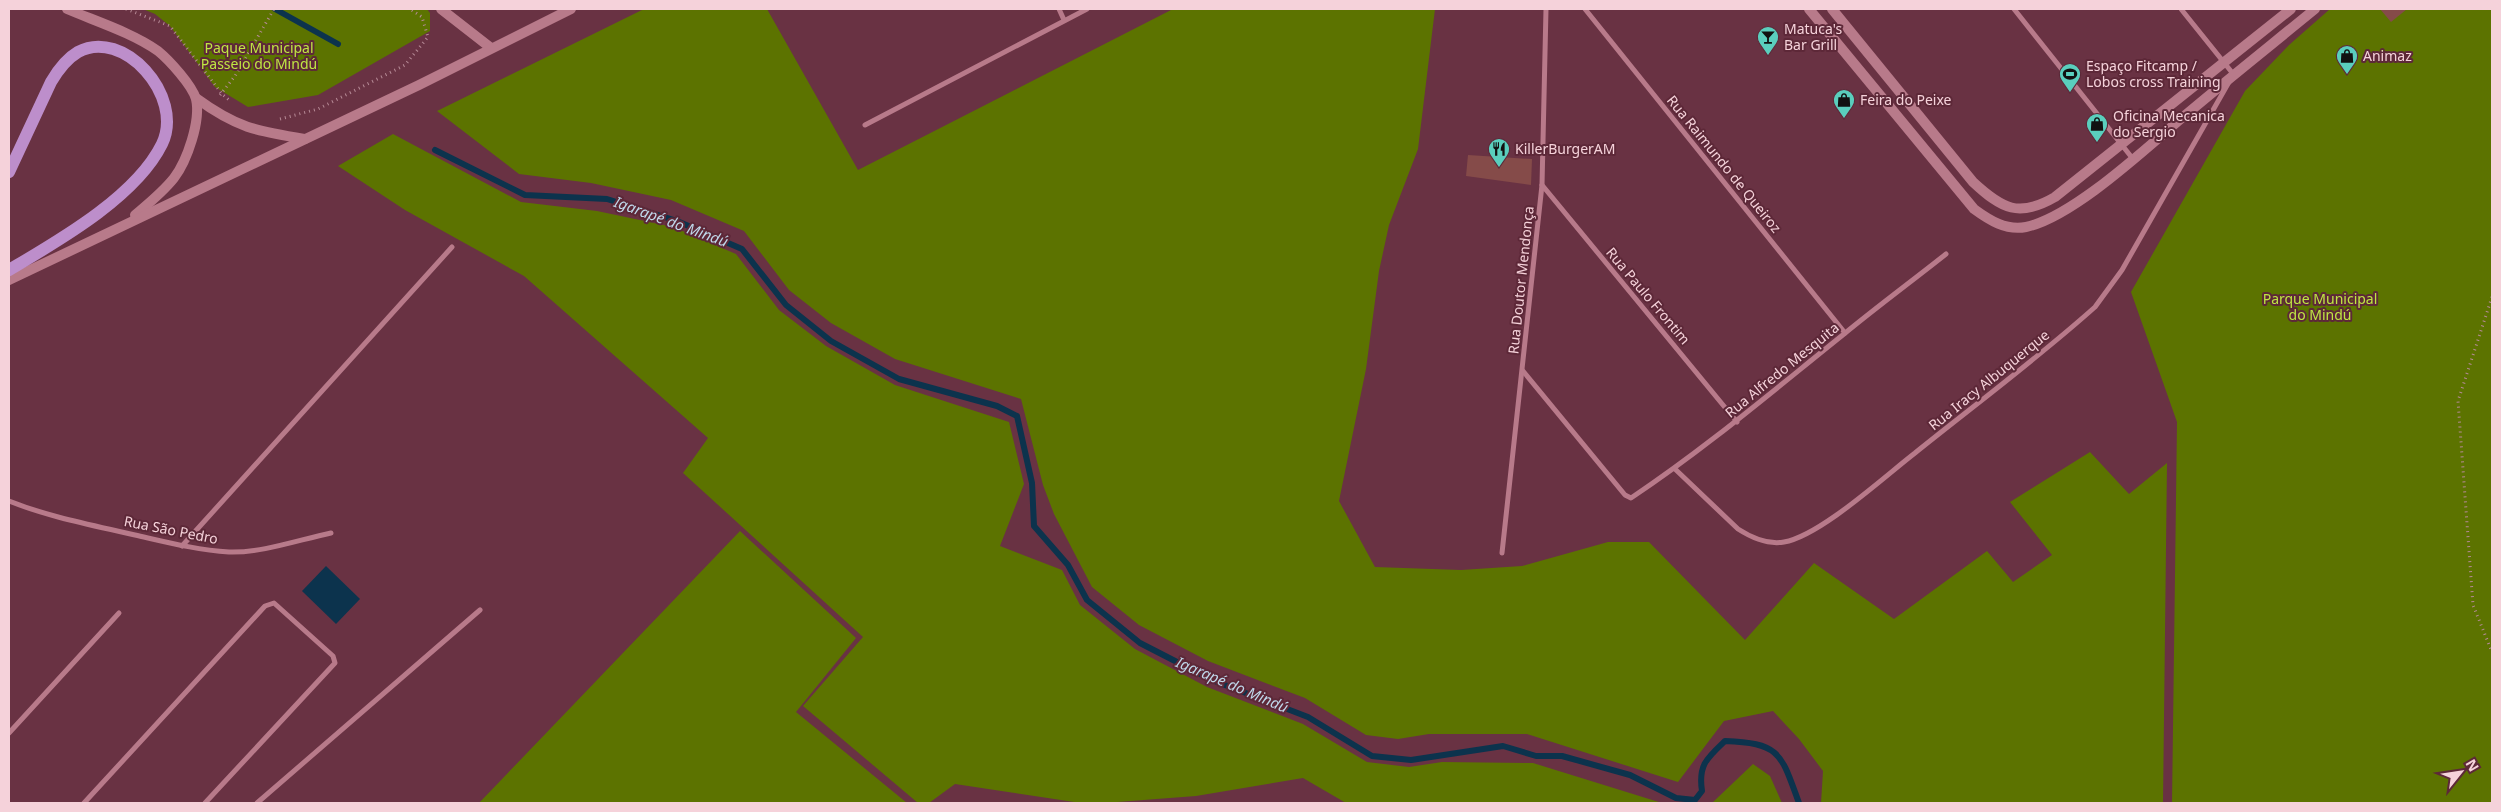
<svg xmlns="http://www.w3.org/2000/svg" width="2501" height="812" font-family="'Noto Sans',sans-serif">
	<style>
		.green { fill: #5c7300 }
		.water { fill: #0c334d }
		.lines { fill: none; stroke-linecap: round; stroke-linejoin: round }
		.stream { stroke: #0c334d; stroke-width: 6 }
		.building { fill: #854b49 }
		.path { stroke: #b68a96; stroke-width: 3; stroke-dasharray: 1 4; stroke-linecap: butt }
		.street { stroke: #b87a8a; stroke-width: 5 }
		.secondary { stroke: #b87a8a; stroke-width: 10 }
		.primary { stroke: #bd8ecb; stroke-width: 12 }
		.labels { text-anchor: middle; stroke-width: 4; stroke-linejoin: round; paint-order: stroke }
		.poi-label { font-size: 14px; fill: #f5d2da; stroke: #5d2838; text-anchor: start }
		.park-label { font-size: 14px; fill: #bfe643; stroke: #5d2838 }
		.street-label { font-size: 14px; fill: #f5d2da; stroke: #5d2838 }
		.water-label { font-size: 15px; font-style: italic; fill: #c0d8eb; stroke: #5d2838 }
	</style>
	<rect width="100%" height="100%" fill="#693243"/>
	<g class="green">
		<path d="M143 9H427L430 13V31L318 95 248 107 215 87 170 26 155 14Z"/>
		<path d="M644 9H767L858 170 1173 9H1435L1418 149 1389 225 1379 271 1366 369 1339 501 1375 567 1461 570 1522 566 1608 542H1649L1745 640 1814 563 1894 619 1987 551 2013 582 2052 555 2010 502 2090 452 2129 494 2167 463 2163 803H1821L1823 771 1799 739 1773 711 1724 721 1678 782 1527 734H1429L1398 739 1366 735 1305 698 1208 661 1139 625 1092 587 1054 514 1043 485 1021 399 895 359 831 323 789 290 744 231 671 200 591 183 519 174 437 111Z"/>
		<path d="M2330 9H2492V803H2172L2177 422 2131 292 2245 91 2289 45Z"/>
		<path d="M393 134 521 202 597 211 673 227 736 254 779 310 826 346 895 385 1009 422 1024 484 1000 546 1062 570 1080 605 1135 649 1207 687 1303 724 1367 762 1409 767 1442 762 1533 763 1662 803H1346L1303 778 1196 796 1104 803H1081L955 784 929 803H918L803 706 863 637 683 473 708 438 524 276 405 210 338 166Z"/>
		<path d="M740 531 856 638 796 712 907 803H479Z"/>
		<path d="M1753 764 1770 776 1782 803H1712Z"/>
	</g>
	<path class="water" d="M326 566 360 599 336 624 302 591Z"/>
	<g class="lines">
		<g class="stream">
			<path d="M275 9 338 44"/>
			<path d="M435 150 525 195 607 199 677 221 742 249 786 305 831 341 899 379 997 406 1017 416 1032 483 1034 526 1068 565 1087 600 1140 643 1212 680 1308 717 1372 756 1411 760 1503 746 1536 756H1562L1630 775 1676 798 1695 800 1702 791C1698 765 1707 758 1725 741 1781 743 1781 754 1799 803"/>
		</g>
	</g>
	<g class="building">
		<path d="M2380 9H2407L2391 22Z"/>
		<path d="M1468 155 1532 159 1531 185 1466 176Z"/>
	</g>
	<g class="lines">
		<g class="path">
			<path d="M126 9 170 26 222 94 229 100"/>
			<path d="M220 95 235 76 274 9"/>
			<path d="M280 119 318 109 405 65 428 37 422 17 410 9"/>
			<path d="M2492 297 2458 401 2473 605 2492 652"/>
		</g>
		<g class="street">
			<path d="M1059 9 1064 20"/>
			<path d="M1585 9 1845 333"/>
			<path d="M2014 9 2133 159"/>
			<path d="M2181 9 2234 75"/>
			<path d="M865 125 1087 9"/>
			<path d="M1542 185 1737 422"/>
			<path d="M1523 371 1625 495 1631 498C1706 448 1774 390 1844 334 1878 306 1912 281 1946 254"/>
			<path d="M1675 469 1738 529C1752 538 1767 545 1784 542 1820 536 1885 476 1915 453 1976 404 2038 358 2095 307L2122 270 2229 82"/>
			<path d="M9 501C49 517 92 525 135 535 166 542 197 550 229 552 262 553 298 540 331 533"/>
			<path d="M182 546 452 247"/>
			<path d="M1502 553 1542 185 1546 9"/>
			<path d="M9 733 119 613"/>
			<path d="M84 803 265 606 274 603 333 656 335 663 205 803"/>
			<path d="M257 803 480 610"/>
		</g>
		<g class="secondary">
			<path d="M67 9C95 21 133 33 158 51 169 60 192 85 196 99 201 121 187 161 174 178 163 192 148 204 135 215"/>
			<path d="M441 9 491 48"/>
			<path d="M1809 9 1974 209C1989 220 2006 231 2026 227 2073 217 2145 149 2183 117 2227 80 2271 45 2315 9"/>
			<path d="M1832 9 1973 182C2002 209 2019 218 2055 197L2291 9"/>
			<path d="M196 98C237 128 256 131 305 139"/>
			<path d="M9 280 419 85 571 9"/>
		</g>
		<path class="primary" d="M9 172 51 82C58 70 66 59 78 52 123 27 185 96 162 144 136 197 58 241 9 270"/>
	</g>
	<defs>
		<g id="bar-pin" transform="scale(1.125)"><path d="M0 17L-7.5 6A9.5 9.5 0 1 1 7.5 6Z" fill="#5acebd" stroke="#5d2838"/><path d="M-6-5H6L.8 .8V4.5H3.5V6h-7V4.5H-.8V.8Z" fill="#111"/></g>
		<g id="shop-pin" transform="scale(1.125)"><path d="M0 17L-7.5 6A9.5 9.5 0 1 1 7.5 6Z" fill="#5acebd" stroke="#5d2838"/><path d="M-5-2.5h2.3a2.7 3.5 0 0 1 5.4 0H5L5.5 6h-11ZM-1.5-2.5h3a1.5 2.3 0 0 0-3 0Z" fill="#111"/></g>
		<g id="stadium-pin" transform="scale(1.125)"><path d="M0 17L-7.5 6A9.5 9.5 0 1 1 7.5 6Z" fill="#5acebd" stroke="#5d2838"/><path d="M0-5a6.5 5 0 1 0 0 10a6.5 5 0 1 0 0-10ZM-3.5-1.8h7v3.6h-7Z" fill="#111"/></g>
		<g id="restaurant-pin" transform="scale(1.125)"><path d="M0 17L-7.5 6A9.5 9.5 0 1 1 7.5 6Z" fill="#5acebd" stroke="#5d2838"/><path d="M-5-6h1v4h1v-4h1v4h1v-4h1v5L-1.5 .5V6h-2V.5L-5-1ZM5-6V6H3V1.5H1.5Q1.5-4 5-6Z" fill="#111"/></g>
	</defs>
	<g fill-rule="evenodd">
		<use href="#bar-pin" x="1768" y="37"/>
		<use href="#shop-pin" x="2347" y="56"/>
		<use href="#stadium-pin" x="2070" y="74"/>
		<use href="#shop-pin" x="1844" y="100"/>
		<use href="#shop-pin" x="2097" y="124"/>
		<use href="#restaurant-pin" x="1499" y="149"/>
	</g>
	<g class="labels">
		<g class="poi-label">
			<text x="1784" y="34">Matuca's<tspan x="1784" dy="16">Bar Grill</tspan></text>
			<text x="2363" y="61">Animaz</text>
			<text x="2086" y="71">Espaço Fitcamp /<tspan x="2086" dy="16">Lobos cross Training</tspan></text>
			<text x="1860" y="105">Feira do Peixe</text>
			<text x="2113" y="121">Oficina Mecanica<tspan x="2113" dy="16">do Sergio</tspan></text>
			<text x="1515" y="154">KillerBurgerAM</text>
		</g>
		<g class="park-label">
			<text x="259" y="53">Paque Municipal<tspan x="259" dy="16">Passeio do Mindú</tspan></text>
			<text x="2320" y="304">Parque Municipal<tspan x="2320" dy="16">do Mindú</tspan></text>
		</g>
		<g class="street-label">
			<text transform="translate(1724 164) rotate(51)" y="5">Rua Raimundo de Queiroz</text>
			<text transform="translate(1521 280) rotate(-84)" y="5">Rua Doutor Mendonça</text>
			<text transform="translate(1648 296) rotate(50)" y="5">Rua Paulo Frontim</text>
			<text transform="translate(1782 370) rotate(-39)" y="5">Rua Alfredo Mesquita</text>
			<text transform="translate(1989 380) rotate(-39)" y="5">Rua Iracy Albuquerque</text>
			<text transform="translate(171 530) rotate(11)" y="5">Rua São Pedro</text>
		</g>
		<g class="water-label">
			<text transform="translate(671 222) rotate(20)" y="5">Igarapé do Mindú</text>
			<text transform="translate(1232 685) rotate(23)" y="5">Igarapé do Mindú</text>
		</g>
	</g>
	<rect width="2501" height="812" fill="none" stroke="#f5d2da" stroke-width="20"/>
	<g transform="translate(2461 772) rotate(60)" stroke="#5d2838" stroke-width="4" paint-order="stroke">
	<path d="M0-4L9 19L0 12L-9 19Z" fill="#f5d2da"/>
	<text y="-8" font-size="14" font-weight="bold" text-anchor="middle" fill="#f5d2da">N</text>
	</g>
</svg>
